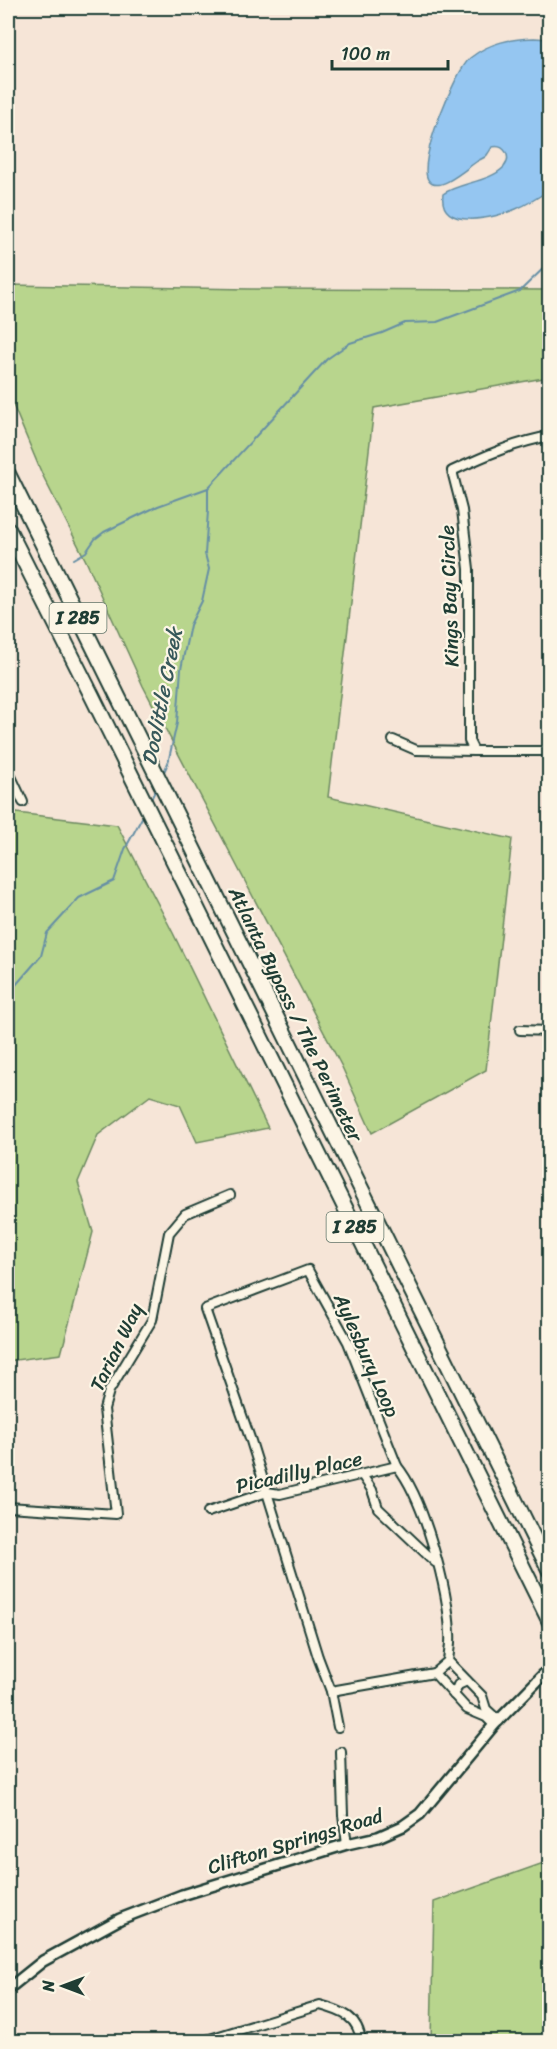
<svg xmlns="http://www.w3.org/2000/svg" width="557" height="2049" font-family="Sriracha,sans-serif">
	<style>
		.green { fill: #b8d58d; stroke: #6c8960; stroke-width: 1.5 }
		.water { fill: #95c6f1; stroke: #668fa5; stroke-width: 1.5 }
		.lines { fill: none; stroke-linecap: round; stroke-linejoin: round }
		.stream { stroke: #668fa5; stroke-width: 2 }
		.minor-casing { stroke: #1f3d34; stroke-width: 12 }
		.tertiary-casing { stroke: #1f3d34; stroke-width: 14 }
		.motorway-casing { stroke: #1f3d34; stroke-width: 18 }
		.minor { stroke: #fcf5e5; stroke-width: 8 }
		.tertiary { stroke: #fcf5e5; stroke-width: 9 }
		.motorway { stroke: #fcf5e5; stroke-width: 14 }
		.labels { text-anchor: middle; stroke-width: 4.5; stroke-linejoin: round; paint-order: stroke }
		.shield { fill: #fcf5e5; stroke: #617469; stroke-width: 1.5 }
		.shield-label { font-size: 18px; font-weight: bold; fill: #1f3d34 }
		.street-label { font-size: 20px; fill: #1f3d34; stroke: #fcf5e5 }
		.water-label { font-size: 21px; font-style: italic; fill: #37585a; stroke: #fcf5e5 }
	</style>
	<rect width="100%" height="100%" fill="#f6e5d7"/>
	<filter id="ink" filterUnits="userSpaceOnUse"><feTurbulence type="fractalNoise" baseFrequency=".0167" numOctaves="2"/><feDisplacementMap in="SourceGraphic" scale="12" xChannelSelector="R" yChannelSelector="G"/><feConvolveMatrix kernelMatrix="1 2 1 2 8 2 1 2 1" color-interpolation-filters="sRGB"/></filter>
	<g filter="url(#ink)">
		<g class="green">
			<path d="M8 285 250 289 549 290V377L374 408 328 797 512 839 486 1070 372 1133 342 1067 143 686 86 561 42 474 8 393Z"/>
			<path d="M8 812 117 825 173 933 268 1128 197 1142 180 1105 150 1096 98 1135 78 1182 93 1232 61 1354 8 1361Z"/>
			<path d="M549 1861V2041H431L434 1902Z"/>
		</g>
		<path class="water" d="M534 38 549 39V190C539 197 528 204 516 209 496 218 438 232 443 194 458 183 490 182 504 167 512 157 505 144 492 147 491 149 489 152 487 155 485 158 480 159 476 162 467 168 439 194 429 181 415 165 455 72 470 58 490 42 510 39 534 38Z"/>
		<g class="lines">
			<g class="stream">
				<path d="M74 559 86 552 95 539 104 532 158 506 208 488"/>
				<path d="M8 591 12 590"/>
				<path d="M163 774 168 763 177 723 181 669 190 625 202 601 209 569 205 554 208 511V488L327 359 350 343 382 333 405 323 437 322 520 291 550 262"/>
				<path d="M150 801 157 787"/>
				<path d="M8 994 41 956 47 933 79 898 114 881 125 849 144 814"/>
			</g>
			<g class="minor-casing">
				<g id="minor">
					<path d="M550 436C516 442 484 456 452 471L462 510 469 569V741L474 751H550"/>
					<path d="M393 740 416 750 474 751"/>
					<path d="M8 770 23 802"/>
					<path d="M520 1030 550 1031"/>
					<path d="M362 1475 372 1490 378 1508 435 1562"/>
					<path d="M8 1507 116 1514 104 1409 109 1391 152 1320 169 1233 185 1214 230 1195"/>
					<path d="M208 1512 267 1492 280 1494 397 1466"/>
					<path d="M434 1673 467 1709 486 1717 494 1725"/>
					<path d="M331 1691 434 1673 448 1661"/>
					<path d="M454 1695 458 1685 467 1681"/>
					<path d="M338 1727 331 1691 318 1657 251 1441 205 1309 308 1270 348 1342 397 1466C424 1499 448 1589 450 1633 451 1642 449 1651 448 1661L482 1696 486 1709 499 1721"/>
					<path d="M341 1752 343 1815 347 1844"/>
					<path d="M200 2042 320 2005C342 2011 359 2017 361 2042"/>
				</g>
			</g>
			<g class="tertiary-casing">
				<path id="tertiary" d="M8 1989 43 1961 120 1919 182 1895 347 1844 378 1837 403 1826 420 1814 494 1725 550 1668"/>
			</g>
			<g class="motorway-casing">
				<g id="motorway">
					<path d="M8 474 550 1571"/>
					<path d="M8 529 92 696 550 1622"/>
				</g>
			</g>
			<use href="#minor" class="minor"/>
			<use href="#tertiary" class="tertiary"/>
			<use href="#motorway" class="motorway"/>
		</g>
	</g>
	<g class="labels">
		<g class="shield">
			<rect x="49.5" y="603" width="57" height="30" rx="4.5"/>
			<rect x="326.5" y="1212" width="57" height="30" rx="4.5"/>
		</g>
		<g class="shield-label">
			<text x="78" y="624">I 285</text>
			<text x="355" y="1233">I 285</text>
		</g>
		<g class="street-label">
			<text transform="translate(449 596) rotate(-92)" y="7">Kings Bay Circle</text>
			<text transform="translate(296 1014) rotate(64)" y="7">Atlanta Bypass / The Perimeter</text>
			<text transform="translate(116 1347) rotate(-64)" y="7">Tarian Way</text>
			<text transform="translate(367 1355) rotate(66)" y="7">Aylesbury Loop</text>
			<text transform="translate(299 1472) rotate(-13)" y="7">Picadilly Place</text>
			<text transform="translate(295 1841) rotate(-17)" y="7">Clifton Springs Road</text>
		</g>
		<g class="water-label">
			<text transform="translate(162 697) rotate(-79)" y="7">Doolittle Creek</text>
		</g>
	</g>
	<rect width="557" height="2049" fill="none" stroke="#fcf5e5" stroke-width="30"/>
	<rect x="15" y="15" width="527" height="2019" fill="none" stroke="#1f3d34" stroke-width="2" filter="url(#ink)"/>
	<g transform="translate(63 1986) rotate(270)" stroke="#fcf5e5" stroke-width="4.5" paint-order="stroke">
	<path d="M0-4.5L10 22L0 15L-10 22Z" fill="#1f3d34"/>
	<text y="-9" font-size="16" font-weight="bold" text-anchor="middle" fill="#1f3d34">N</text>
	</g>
	<path d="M332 60v9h116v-9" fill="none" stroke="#1f3d34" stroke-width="3"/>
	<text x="341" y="60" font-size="18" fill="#1f3d34" stroke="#fcf5e5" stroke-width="4.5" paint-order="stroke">100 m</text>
</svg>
